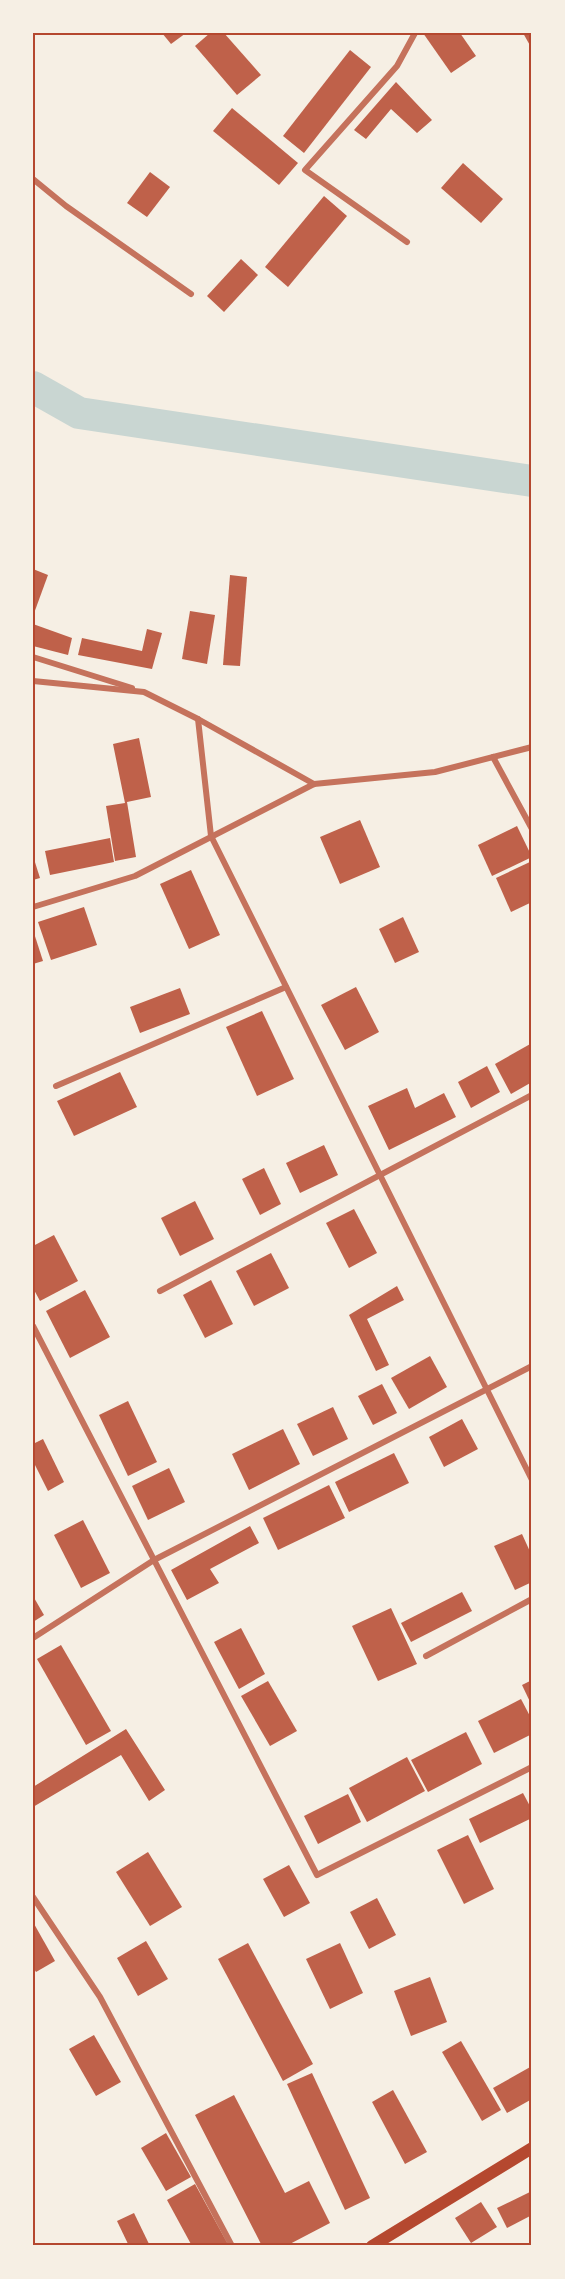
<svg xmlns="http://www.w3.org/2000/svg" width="565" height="2279" font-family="Bitter,serif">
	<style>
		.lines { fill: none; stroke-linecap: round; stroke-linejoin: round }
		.river { stroke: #c9d6d2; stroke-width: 32 }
		.building { fill: #bf614a }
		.minor { stroke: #c5725c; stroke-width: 6 }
		.secondary { stroke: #b5482f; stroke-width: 12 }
		.neatline { fill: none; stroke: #b5482f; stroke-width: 2 }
	</style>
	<rect width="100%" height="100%" fill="#f6efe4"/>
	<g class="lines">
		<path class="river" d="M33 387 79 413 532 481"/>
	</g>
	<g class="building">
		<path d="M162 33H186L171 44Z"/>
		<path d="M210 33H224L261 75 237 95 195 46Z"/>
		<path d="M423 33H460L476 56 451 73Z"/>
		<path d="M523 33H532V49Z"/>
		<path d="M350 50 371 67 304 153 283 136Z"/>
		<path d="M396 82 432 120 417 133 391 109 366 139 354 130Z"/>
		<path d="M232 108 298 163 279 185 213 131Z"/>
		<path d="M463 163 503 199 481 223 441 188Z"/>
		<path d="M150 172 170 187 147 217 127 203Z"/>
		<path d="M324 196 347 216 288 287 265 267Z"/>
		<path d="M241 259 258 275 224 312 207 296Z"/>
		<path d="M33 569 48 575 33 616Z"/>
		<path d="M230 575 247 577 240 666 223 665Z"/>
		<path d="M190 611 215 615 207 664 182 659Z"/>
		<path d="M33 624 72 638 68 655 33 646Z"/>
		<path d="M147 629 162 633 152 669 78 655 82 638 142 651Z"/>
		<path d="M139 738 151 797 127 802 136 857 115 861 106 806 125 803 113 744Z"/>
		<path d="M360 820 380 867 340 884 320 837Z"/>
		<path d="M517 826 532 857 492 876 478 845Z"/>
		<path d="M110 838 114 862 50 875 45 851Z"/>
		<path d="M33 856 40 878 33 880Z"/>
		<path d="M532 861V902L511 912 496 878Z"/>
		<path d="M191 870 220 935 189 949 160 884Z"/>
		<path d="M84 907 97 945 51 960 38 922Z"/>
		<path d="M403 917 419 952 395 963 379 929Z"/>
		<path d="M33 930 43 961 33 964Z"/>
		<path d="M356 987 379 1032 345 1050 321 1005Z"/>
		<path d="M180 988 190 1014 140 1033 130 1007Z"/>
		<path d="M262 1011 294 1079 257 1096 226 1027Z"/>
		<path d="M532 1043V1082L511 1094 495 1064Z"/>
		<path d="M487 1066 500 1092 471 1108 458 1082Z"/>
		<path d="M120 1072 137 1107 74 1136 57 1101Z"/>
		<path d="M407 1088 415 1108 444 1093 456 1117 389 1150 368 1106Z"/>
		<path d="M324 1145 338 1175 300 1193 286 1163Z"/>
		<path d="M264 1168 281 1204 260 1215 242 1179Z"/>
		<path d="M195 1201 214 1239 180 1256 161 1218Z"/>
		<path d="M354 1209 377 1253 349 1268 326 1223Z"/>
		<path d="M54 1235 78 1281 40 1301 33 1288V1246Z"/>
		<path d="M271 1253 289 1288 254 1306 236 1271Z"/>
		<path d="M211 1280 233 1324 205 1338 183 1295Z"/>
		<path d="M397 1286 404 1300 367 1319 389 1365 376 1371 349 1315Z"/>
		<path d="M85 1290 110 1337 70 1358 46 1311Z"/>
		<path d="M430 1356 447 1387 409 1409 391 1378Z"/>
		<path d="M382 1384 397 1413 373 1425 358 1396Z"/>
		<path d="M128 1401 157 1462 128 1476 99 1415Z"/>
		<path d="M333 1407 348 1439 313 1456 297 1424Z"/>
		<path d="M462 1419 478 1449 444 1467 429 1437Z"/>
		<path d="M283 1429 300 1464 249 1490 232 1454Z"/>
		<path d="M43 1439 64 1482 48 1491 33 1461V1444Z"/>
		<path d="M394 1453 409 1483 349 1512 335 1482Z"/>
		<path d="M169 1468 185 1502 148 1520 132 1486Z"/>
		<path d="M329 1485 345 1518 278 1550 263 1518Z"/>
		<path d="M83 1520 110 1573 81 1588 54 1535Z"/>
		<path d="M250 1526 259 1543 210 1569 219 1583 187 1600 171 1570Z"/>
		<path d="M522 1534 532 1556V1582L515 1590 494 1546Z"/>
		<path d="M462 1592 472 1611 411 1642 401 1623Z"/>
		<path d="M33 1596 44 1615 33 1622Z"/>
		<path d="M391 1608 417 1664 378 1681 352 1626Z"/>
		<path d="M241 1628 265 1674 239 1689 214 1642Z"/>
		<path d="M61 1645 111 1731 86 1745 37 1659Z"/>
		<path d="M532 1680V1706L522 1685Z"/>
		<path d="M268 1681 297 1731 270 1746 241 1696Z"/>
		<path d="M521 1699 532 1720V1734L494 1753 478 1721Z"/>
		<path d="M126 1729 165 1790 149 1801 121 1755 33 1807V1787Z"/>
		<path d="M466 1732 482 1764 428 1792 411 1760Z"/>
		<path d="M407 1757 425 1791 367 1822 349 1788Z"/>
		<path d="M523 1793 532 1810V1818L480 1843 469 1819Z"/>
		<path d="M348 1794 361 1822 318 1844 304 1816Z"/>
		<path d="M468 1835 494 1889 464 1904 437 1850Z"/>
		<path d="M148 1852 182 1907 150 1926 116 1872Z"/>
		<path d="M289 1865 310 1903 284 1917 263 1879Z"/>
		<path d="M377 1898 396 1935 369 1949 350 1912Z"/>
		<path d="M33 1922 55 1961 36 1972 33 1967Z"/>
		<path d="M146 1941 168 1979 138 1996 117 1958Z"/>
		<path d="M248 1943 313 2064 283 2081 218 1959Z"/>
		<path d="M340 1943 363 1993 330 2009 306 1959Z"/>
		<path d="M430 1977 447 2022 411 2036 394 1991Z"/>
		<path d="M94 2035 121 2082 96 2096 69 2049Z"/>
		<path d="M461 2041 501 2110 482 2121 442 2052Z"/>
		<path d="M532 2066V2099L507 2113 493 2088Z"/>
		<path d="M312 2073 370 2198 345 2210 287 2084Z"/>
		<path d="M393 2090 427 2152 405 2164 372 2102Z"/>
		<path d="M234 2095 285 2193 309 2181 330 2223 286 2246H262L195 2115Z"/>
		<path d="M166 2133 191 2177 166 2191 141 2148Z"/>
		<path d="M195 2184 229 2246H192L167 2200Z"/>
		<path d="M532 2191V2215L507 2228 497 2208Z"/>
		<path d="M481 2202 497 2227 471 2243 455 2218Z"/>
		<path d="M134 2213 150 2246H129L117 2221Z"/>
	</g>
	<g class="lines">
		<g class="minor">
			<path d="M33 179 66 206 191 294"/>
			<path d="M407 242 305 170 397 66 415 33"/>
			<path d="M33 657 132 688"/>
			<path d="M33 681 144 692 198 719 314 784"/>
			<path d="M198 719 211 836 532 1480"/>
			<path d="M493 757 532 829"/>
			<path d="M33 907 135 876 314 784 435 772 532 747"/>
			<path d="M56 1086 286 987"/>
			<path d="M160 1291 532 1095"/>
			<path d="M33 1326 317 1875 532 1767"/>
			<path d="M33 1638 154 1560 532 1366"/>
			<path d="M426 1656 532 1599"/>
			<path d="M33 1897 100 1997 232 2246"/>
		</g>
		<path class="secondary" d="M372 2246 532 2148"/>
	</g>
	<rect width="565" height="2279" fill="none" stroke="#f6efe4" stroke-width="69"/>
	<rect x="34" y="34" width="496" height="2210" class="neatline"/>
</svg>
